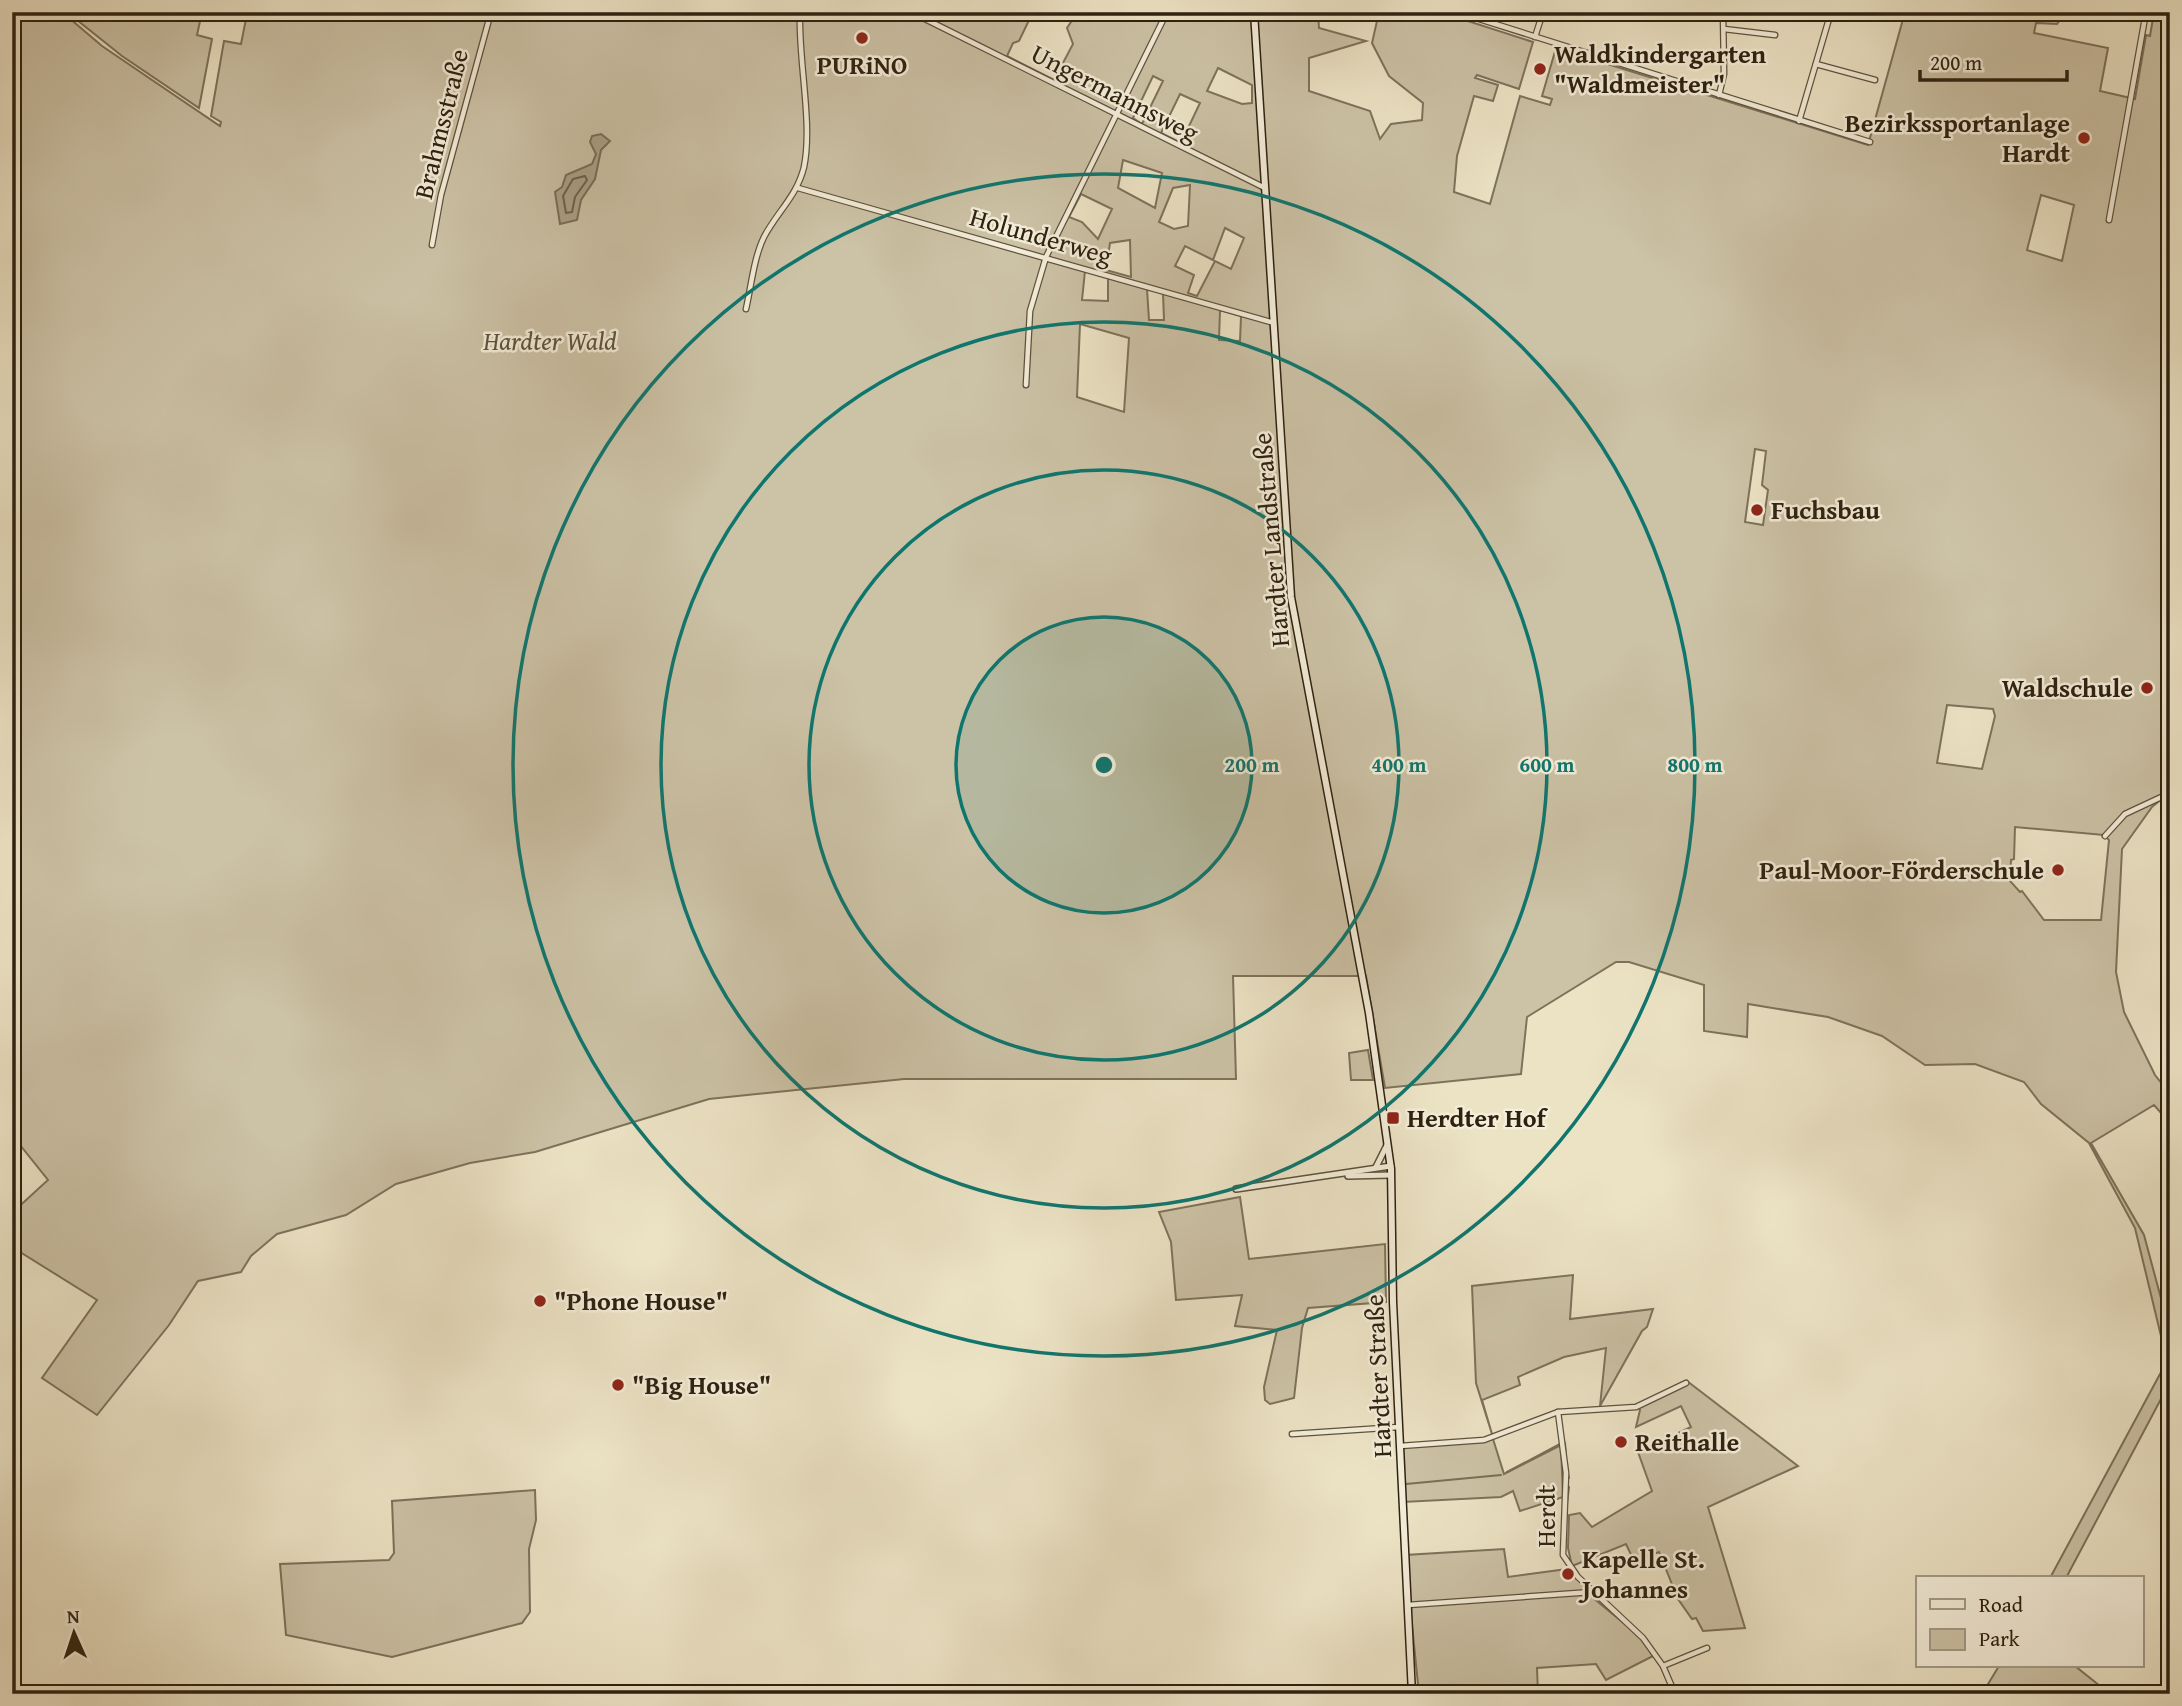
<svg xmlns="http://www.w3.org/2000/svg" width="2182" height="1706" font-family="'Gentium Book Plus',serif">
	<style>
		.green { fill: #ccc2a6; stroke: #7d725b; stroke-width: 2; fill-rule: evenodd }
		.water { fill: #aba187; stroke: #796e57; stroke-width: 2 }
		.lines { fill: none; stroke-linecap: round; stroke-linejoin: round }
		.shore { stroke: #6c614c; stroke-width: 2 }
		.stream { stroke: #796e57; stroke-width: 2 }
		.minor-casing { stroke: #5e523d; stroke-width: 7 }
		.tertiary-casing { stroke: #5e523d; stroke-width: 8 }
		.secondary-casing { stroke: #2e2110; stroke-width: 9 }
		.minor { stroke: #f3edd9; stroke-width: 4.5 }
		.tertiary { stroke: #f3edd9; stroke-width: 5 }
		.secondary { stroke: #f3edd9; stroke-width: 6 }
		.ring { fill: none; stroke: #0f766e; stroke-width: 3.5 }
		.poi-dot { fill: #8f2418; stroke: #f3edd9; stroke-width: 2.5 }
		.labels { text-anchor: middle; stroke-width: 5; stroke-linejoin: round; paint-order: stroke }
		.poi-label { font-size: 26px; font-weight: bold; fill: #2e2110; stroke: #f3edd9; text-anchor: start }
		.street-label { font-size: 26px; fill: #2e2110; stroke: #f3edd9 }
		.park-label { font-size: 26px; font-style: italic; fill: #5d513d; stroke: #f3edd9 }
		.centre { fill: #0f766e; stroke: #f3edd9; stroke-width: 3.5 }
		.ring-label { font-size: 21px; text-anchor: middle; font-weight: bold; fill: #0f766e; stroke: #f3edd9; stroke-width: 5; stroke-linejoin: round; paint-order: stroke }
	</style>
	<rect width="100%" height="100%" fill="#ece3c5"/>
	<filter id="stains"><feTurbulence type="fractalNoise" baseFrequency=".00286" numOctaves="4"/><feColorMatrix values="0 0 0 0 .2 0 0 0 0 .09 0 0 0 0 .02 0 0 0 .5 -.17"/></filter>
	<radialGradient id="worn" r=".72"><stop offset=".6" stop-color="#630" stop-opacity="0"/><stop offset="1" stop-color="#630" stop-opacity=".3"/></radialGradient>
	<g class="green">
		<path d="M12 12H62L102 46 220 126 221 122 211 116 224 41 241 44 246 19 221 12H1033L1019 41 1013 43 1007 56 1054 80 1073 44 1067 28 1073 19 1083 18 1088 12H1318L1319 28 1366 41 1309 58V91L1370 111 1380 139 1391 124 1422 120 1423 103 1389 76 1372 43 1379 12H1440L1533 42 1519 89 1477 75 1475 78 1498 85 1493 101 1474 96 1457 156 1454 192 1490 204 1520 96 1550 105 1552 99 1542 96 1556 48 1868 145 1905 12H2077L2075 16H2063L2057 24 2036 23 2034 33 2108 48 2100 91 2135 99 2146 35 2150 36 2154 12H2170V791L2128 812 2104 835 2015 827 2014 859 2011 860 2010 881 2020 892 2022 891 2044 920H2101L2109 840 2106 837 2128 814 2163 798 2152 807 2122 849 2116 972 2124 1012 2155 1075 2170 1094V1123L2154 1105 2091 1143 2144 1235 2170 1332V1382L2066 1578H2050L2167 1361 2135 1228 2089 1143 2041 1104 2024 1082 1975 1064 1925 1065 1882 1036 1828 1017 1748 1004 1747 1037 1704 1031V985L1629 962H1616L1527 1017 1521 1074 1385 1088 1366 976H1233L1236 1079H904L709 1099 535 1152 470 1163 396 1184 346 1215 277 1234 251 1256 241 1272 198 1281 169 1325 97 1415 42 1378 97 1300 12 1247V1213L48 1180 12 1135ZM1218 68 1252 85V103L1242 104 1207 91ZM1153 76 1163 81 1142 124 1133 118ZM1180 94 1200 103 1181 143 1161 133ZM1123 160 1162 173 1155 208 1118 188ZM1190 185 1188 226 1174 229 1159 222 1173 188ZM1081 194 1112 209 1098 239 1082 222 1069 217ZM2041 195 2074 205 2062 261 2027 250ZM1225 228 1244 238 1231 269 1215 261 1197 296 1188 293 1194 275 1175 266 1185 246 1213 260ZM1130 240 1131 277 1106 270 1110 243ZM1085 271 1108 278V301L1082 300ZM1147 289 1163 293 1164 320H1149ZM1220 310 1241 316 1240 341 1219 340ZM1080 324 1129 338 1124 412 1077 397ZM1755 449 1766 451 1762 485 1768 490 1763 525 1745 522ZM1947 705 1993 709 1995 716 1982 769 1937 763Z"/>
		<path d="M67 12H202L197 35 212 39 199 108 122 56Z"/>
		<path d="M1368 1050 1373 1080H1351L1349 1053Z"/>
		<path d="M1240 1197 1249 1259 1385 1244 1386 1302 1308 1308 1302 1328 1294 1398 1270 1404 1265 1400 1264 1387 1277 1330 1235 1326 1242 1295 1176 1300 1171 1242 1159 1212Z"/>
		<path d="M1573 1275 1570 1319 1653 1309 1647 1327 1642 1331 1600 1406 1606 1348 1564 1357 1518 1377 1520 1385 1482 1400 1492 1434 1476 1383 1472 1286Z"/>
		<path d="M1687 1381 1798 1466 1708 1507 1745 1628 1703 1631 1696 1618 1692 1619 1678 1599 1659 1552 1634 1561 1626 1544 1572 1566 1592 1597 1642 1638 1653 1656 1606 1680 1596 1664 1537 1668 1538 1694H1419L1405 1555 1504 1549 1508 1577 1567 1569 1572 1566 1568 1548 1569 1515 1580 1513 1592 1527 1652 1491 1638 1452 1691 1427 1681 1406 1636 1427 1640 1410 1636 1405Z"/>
		<path d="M1493 1439 1504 1474 1561 1445 1563 1497 1520 1511 1513 1491 1501 1497 1403 1502 1400 1446Z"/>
		<path d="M535 1490 536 1520 529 1549 530 1612 522 1623 392 1657 286 1635 280 1564 389 1560 394 1553 392 1501Z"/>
		<path d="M1999 1666H2075L2110 1694H1982Z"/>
	</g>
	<path class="water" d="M601 134 610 141 601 150 595 179 581 200 577 220 560 224 555 192 562 187 566 175 592 164 596 154 590 142 592 136Z"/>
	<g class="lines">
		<path class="shore" d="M585 176 587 180 575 197 572 212 566 213 563 196 573 179Z"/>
		<g class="stream">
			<path d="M1565 1443 1566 1458"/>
			<path d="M1507 1472 1560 1444"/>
			<path d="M1568 1474 1569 1478"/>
			<path d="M1406 1484 1501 1475"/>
			<path d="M1567 1504 1569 1487"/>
			<path d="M1566 1518 1567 1508"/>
		</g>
		<g class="minor-casing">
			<g id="minor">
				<path d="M911 12 1265 188"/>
				<path d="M1457 12 1870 142"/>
				<path d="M1724 29 1775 35"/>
				<path d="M1535 37 1543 12"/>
				<path d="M1816 64 1875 80"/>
				<path d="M1719 95 1724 74 1723 12"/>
				<path d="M1799 121 1831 12"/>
				<path d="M798 188 1274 323"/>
				<path d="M2109 220 2146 12"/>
				<path d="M432 245 441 195 491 12"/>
				<path d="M746 309C751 287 754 257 764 237 777 212 797 196 804 167 813 123 798 60 800 12"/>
				<path d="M1026 385 1030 311 1046 257 1167 12"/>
				<path d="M2105 836 2125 814 2170 793"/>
				<path d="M1558 1412 1566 1473 1563 1555 1578 1577 1643 1638 1663 1666 1675 1694"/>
				<path d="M1292 1434 1399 1427"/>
				<path d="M1400 1446 1484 1440 1558 1412 1636 1407 1686 1383"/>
				<path d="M1408 1605 1592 1592"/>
				<path d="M1663 1666 1707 1648"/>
			</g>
		</g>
		<g class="tertiary-casing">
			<g id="tertiary">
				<path d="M1376 1167 1387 1145"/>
				<path d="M1348 1176 1391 1175"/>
				<path d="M1236 1189 1391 1166"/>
			</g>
		</g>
		<g class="secondary-casing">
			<path id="secondary" d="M1254 12 1291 597 1369 1013 1391 1169 1393 1302 1412 1694"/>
		</g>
		<use href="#minor" class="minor"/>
		<use href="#tertiary" class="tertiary"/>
		<use href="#secondary" class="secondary"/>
	</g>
	<circle cx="1104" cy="765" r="148" fill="#0f766e" fill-opacity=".12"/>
	<g class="ring">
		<circle cx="1104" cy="765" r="148"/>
		<circle cx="1104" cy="765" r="295"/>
		<circle cx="1104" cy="765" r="443"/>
		<circle cx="1104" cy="765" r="591"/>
	</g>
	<g class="poi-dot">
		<circle cx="862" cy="38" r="7"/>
		<circle cx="1540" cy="69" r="7"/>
		<circle cx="2084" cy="138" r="7"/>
		<circle cx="1757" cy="510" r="7"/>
		<circle cx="2147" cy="688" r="7"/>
		<circle cx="2058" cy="870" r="7"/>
		<rect x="1386" y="1111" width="14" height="14" rx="3.5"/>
		<circle cx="540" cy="1301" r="7"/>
		<circle cx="618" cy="1385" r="7"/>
		<circle cx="1621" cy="1442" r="7"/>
		<circle cx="1568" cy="1574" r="7"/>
	</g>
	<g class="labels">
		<g class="poi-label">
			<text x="1554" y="63">Waldkindergarten<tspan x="1554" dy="30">"Waldmeister"</tspan></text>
			<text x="862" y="74" text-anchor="middle">PURiNO</text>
			<text x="2070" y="132" text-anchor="end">Bezirkssportanlage<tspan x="2070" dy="30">Hardt</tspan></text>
			<text x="1771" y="519">Fuchsbau</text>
			<text x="2133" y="697" text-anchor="end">Waldschule</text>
			<text x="2044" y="879" text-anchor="end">Paul-Moor-Förderschule</text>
			<text x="1407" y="1127">Herdter Hof</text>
			<text x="554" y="1310">"Phone House"</text>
			<text x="632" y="1394">"Big House"</text>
			<text x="1635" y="1451">Reithalle</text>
			<text x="1582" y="1568">Kapelle St.<tspan x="1582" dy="30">Johannes</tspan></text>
		</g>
		<g class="street-label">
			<text transform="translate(1115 93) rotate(27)" y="9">Ungermannsweg</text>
			<text transform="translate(441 124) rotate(-76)" y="9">Brahmsstraße</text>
			<text transform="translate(1041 236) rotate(16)" y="9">Holunderweg</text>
			<text transform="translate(1271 540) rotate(-95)" y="9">Hardter Landstraße</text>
			<text transform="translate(1378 1376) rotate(-93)" y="9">Hardter Straße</text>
			<text transform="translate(1546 1516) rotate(-90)" y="9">Herdt</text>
		</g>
		<g class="park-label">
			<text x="550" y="350">Hardter Wald</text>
		</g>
	</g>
	<circle cx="1104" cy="765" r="10" class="centre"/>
	<g class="ring-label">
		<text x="1252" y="772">200 m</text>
		<text x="1399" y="772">400 m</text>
		<text x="1547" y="772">600 m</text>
		<text x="1695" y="772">800 m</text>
	</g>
	<rect width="2182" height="1706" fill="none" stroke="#ece3c5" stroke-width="42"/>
	<rect x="14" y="14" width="2154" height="1678" fill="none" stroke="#2e2110" stroke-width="3.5"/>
	<rect x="21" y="21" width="2140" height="1664" fill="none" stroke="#2e2110" stroke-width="2"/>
	<rect x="1916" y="1576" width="228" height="91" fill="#f3edd9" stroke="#a49b89" stroke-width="2"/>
	<rect x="1930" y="1599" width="35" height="10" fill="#f3edd9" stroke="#a49b89" stroke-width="2"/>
	<text x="1979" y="1612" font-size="21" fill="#2e2110">Road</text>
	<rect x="1930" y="1629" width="35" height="21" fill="#ccc2a6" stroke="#a49b89" stroke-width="2"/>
	<text x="1979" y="1646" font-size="21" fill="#2e2110">Park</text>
	<g transform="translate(74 1633) rotate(357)" stroke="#f3edd9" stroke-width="5" paint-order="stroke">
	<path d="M0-5L12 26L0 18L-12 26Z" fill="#2e2110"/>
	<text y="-10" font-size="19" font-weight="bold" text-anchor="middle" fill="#2e2110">N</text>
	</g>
	<path d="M1920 70v10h147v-10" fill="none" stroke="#2e2110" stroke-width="3.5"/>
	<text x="1930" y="70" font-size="21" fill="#2e2110" stroke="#f3edd9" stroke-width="5" paint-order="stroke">200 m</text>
	<rect width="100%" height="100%" filter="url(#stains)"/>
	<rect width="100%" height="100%" fill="url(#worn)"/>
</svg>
